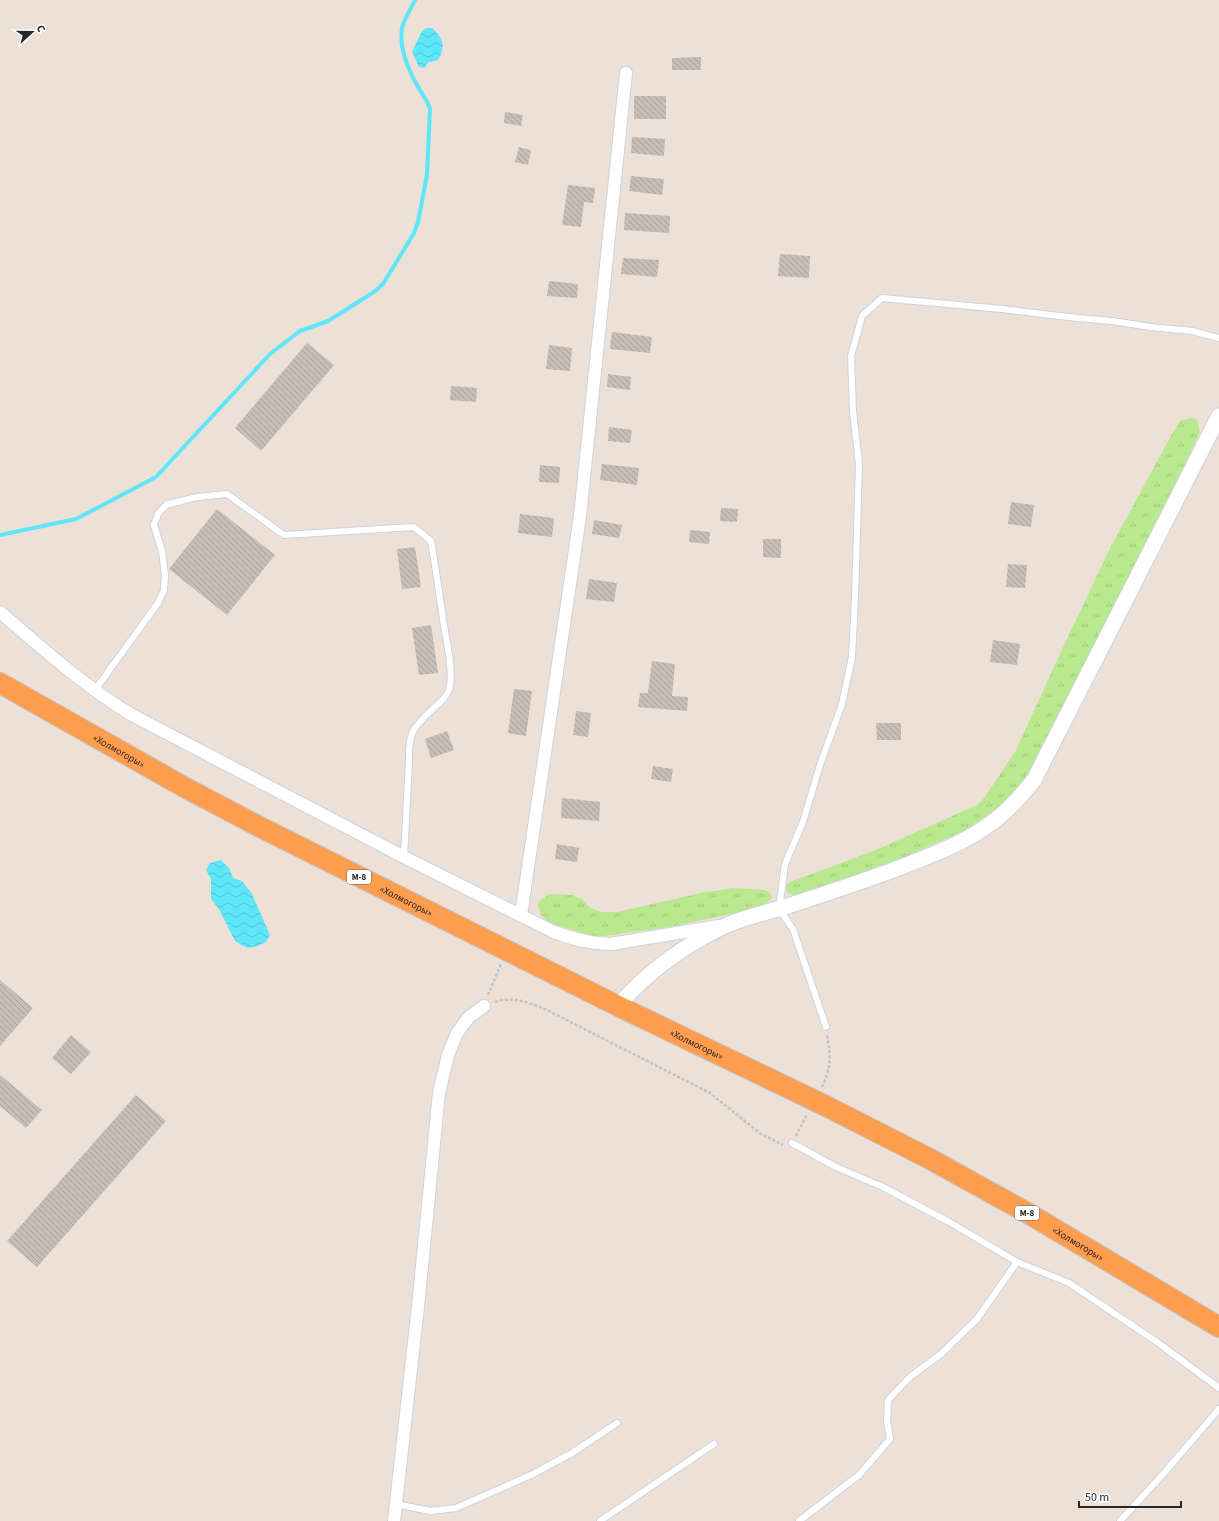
<svg xmlns="http://www.w3.org/2000/svg" width="1219" height="1521" font-family="'Source Sans 3',sans-serif">
	<style>
		.grass { fill: url(#grass-tufts) }
		.water { fill: url(#water-waves) }
		.lines { fill: none; stroke-linecap: round; stroke-linejoin: round }
		.stream { stroke: #5fe6f8; stroke-width: 4 }
		.building { fill: url(#building-back-hatch) }
		.service-casing { stroke: #ccd4e2; stroke-width: 8 }
		.minor-casing { stroke: #ccd4e2; stroke-width: 14 }
		.tertiary-casing { stroke: #ccd4e2; stroke-width: 17 }
		.trunk-casing { stroke: #c3c3c3; stroke-width: 22 }
		.path { stroke: #c3c3c3; stroke-width: 2.5; stroke-dasharray: 3 2; stroke-linecap: butt }
		.service { stroke: #fff; stroke-width: 6 }
		.minor { stroke: #fff; stroke-width: 12 }
		.tertiary { stroke: #fff; stroke-width: 15 }
		.trunk { stroke: #fe9d4e; stroke-width: 20 }
		.trunk-bridge-casing { stroke: #c3c3c3; stroke-width: 22; stroke-linecap: butt }
		.trunk-bridge { stroke: #fe9d4e; stroke-width: 20 }
		.labels { text-anchor: middle; stroke-width: 3; stroke-linejoin: round; paint-order: stroke }
		.shield { fill: #fff; stroke: #686868; stroke-width: 1 }
		.shield-label { font-size: 9px; font-weight: bold; fill: #272727 }
		.street-label { font-size: 10px; fill: #272727; stroke: #fff }
	</style>
	<defs>
		<pattern id="grass-tufts" width="24" height="20" patternUnits="userSpaceOnUse"><rect width="24" height="20" fill="#bae88e"/><path d="M3 7l-1-3M5 7V3M7 7l1-3M15 17l-1-3M17 17v-4M19 17l1-3" fill="none" stroke="#a0c77a"/></pattern>
		<pattern id="water-waves" width="16" height="10" patternUnits="userSpaceOnUse"><rect width="16" height="10" fill="#5fe6f8"/><path d="M0 5q4-4 8 0t8 0" fill="none" stroke="#53c5d5"/></pattern>
		<pattern id="building-back-hatch" width="6" height="6" patternUnits="userSpaceOnUse"><rect width="6" height="6" fill="#c6bdb7"/><path d="M-1 5l2 2M0 0l6 6M5-1l2 2" fill="none" stroke="#aaa29d"/></pattern>
	</defs>
	<rect width="100%" height="100%" fill="#ece0d7"/>
	<g class="grass">
		<path d="M1192 418 1197 420 1200 432 1147 545 1041 754 1012 798 966 830 884 866 796 897 787 892 786 886 790 882 876 850 977 805 984 798 1015 752 1060 654 1109 550 1172 434 1181 420Z"/>
		<path d="M733 888 764 890 769 892 772 897 763 907 670 927 596 937 550 923 541 915 538 905 540 900 550 894 573 895 583 900 589 907 600 912H617L701 893Z"/>
	</g>
	<g class="water">
		<path d="M426 28H432C440 36 446 42 441 54 439 60 435 62 429 62L424 68 419 67 412 52 422 31Z"/>
		<path d="M221 860 229 868 233 878 242 881 252 894 270 935 266 942 258 946 247 948 235 941 219 909 211 899V879L206 870 210 863Z"/>
	</g>
	<g class="lines">
		<path class="stream" d="M0 535 76 519 156 477 270 354 300 331 328 321 374 292 383 284 414 233 418 222 427 175 430 109C427 99 421 93 417 85 408 69 399 47 402 28 404 19 411 9 415 0"/>
	</g>
	<g class="building">
		<path d="M701 57V70H672V58Z"/>
		<rect x="634" y="96" width="32" height="23"/>
		<path d="M505 112 523 115 521 126 504 123Z"/>
		<path d="M632 137 665 139 664 156 631 153Z"/>
		<path d="M519 147 531 150 528 165 515 162Z"/>
		<path d="M631 176 664 179 662 195 629 191Z"/>
		<path d="M568 185 595 188 593 203 584 202 581 227 562 225Z"/>
		<path d="M625 213 670 216 669 233 624 230Z"/>
		<path d="M780 254 810 256 809 278 778 276Z"/>
		<path d="M623 258 659 260 657 277 621 274Z"/>
		<path d="M549 281 578 284 577 298 547 296Z"/>
		<path d="M612 332 652 337 650 353 610 349Z"/>
		<path d="M307 343 334 365 261 451 235 428Z"/>
		<path d="M549 345 572 348 570 371 546 369Z"/>
		<path d="M608 374 631 377 630 390 607 387Z"/>
		<path d="M451 386 477 388 476 402 450 400Z"/>
		<path d="M609 427 632 430 630 443 608 441Z"/>
		<path d="M602 464 639 468 637 485 600 480Z"/>
		<path d="M540 465 560 467 559 483 539 482Z"/>
		<path d="M1011 502 1034 505 1031 527 1008 524Z"/>
		<path d="M721 508 738 509 737 522 720 521Z"/>
		<path d="M217 509 275 555 227 615 169 569Z"/>
		<path d="M520 514 554 518 552 537 518 533Z"/>
		<path d="M594 520 622 525 619 538 592 534Z"/>
		<path d="M690 530 710 532 709 544 689 542Z"/>
		<path d="M763 539H781V558L763 557Z"/>
		<path d="M415 547 421 587 402 589 397 549Z"/>
		<path d="M1008 564 1027 565 1025 588 1006 587Z"/>
		<path d="M589 579 617 583 614 602 586 599Z"/>
		<path d="M431 625 438 673 419 675 412 628Z"/>
		<path d="M993 640 1020 644 1017 665 990 662Z"/>
		<path d="M652 661 675 664 672 696 688 697 687 711 638 707 640 693H648Z"/>
		<path d="M514 689 532 691 526 736 508 733Z"/>
		<path d="M576 711 591 713 588 737 573 735Z"/>
		<path d="M876 723H901V740H877Z"/>
		<path d="M447 731 454 750 431 758 425 739Z"/>
		<path d="M653 766 673 769 671 782 651 779Z"/>
		<path d="M562 798 600 802 599 821 561 818Z"/>
		<path d="M557 844 579 848 577 862 555 859Z"/>
		<path d="M0 980 33 1008 0 1046Z"/>
		<path d="M71 1035 91 1052 71 1074 52 1058Z"/>
		<path d="M0 1075 42 1110 26 1128 0 1106Z"/>
		<path d="M136 1095 166 1121 37 1267 7 1241Z"/>
	</g>
	<g class="lines">
		<g class="service-casing">
			<g id="service">
				<path d="M95 690 158 603 164 590 165 575 162 551 154 525 158 514 166 505 177 502 197 497 227 494 284 535 414 527 431 541C436 570 440 598 444 626 447 644 454 672 449 690 446 696 441 702 436 706 415 726 408 730 409 760L404 857"/>
				<path d="M826 1027 793 929 779 909 785 864 803 822 820 765 842 704 852 657 855 598 859 464 853 411 851 356 862 316 882 298 1002 309 1077 318 1112 321 1151 327 1192 331 1219 338"/>
				<path d="M792 1143 836 1167 883 1187 951 1223 1017 1262 1069 1283 1157 1342 1219 1388"/>
				<path d="M396 1504 430 1511 456 1508 533 1474 572 1453 617 1423"/>
				<path d="M600 1521 714 1444"/>
				<path d="M799 1521 859 1475 890 1439 887 1421 888 1400 910 1377 941 1354 977 1319 1017 1262"/>
				<path d="M1120 1521 1165 1472 1219 1409"/>
			</g>
		</g>
		<g class="minor-casing">
			<g id="minor">
				<path d="M0 612C42 648 84 686 132 715L404 857 554 932C573 939 590 944 611 944L719 926"/>
				<path d="M521 915 580 516 626 73"/>
				<path d="M394 1521 418 1307 439 1093 448 1055 457 1033 469 1017 484 1006"/>
			</g>
		</g>
		<g class="tertiary-casing">
			<path id="tertiary" d="M618 1006C648 971 686 944 727 925 746 917 768 912 788 906 821 895 855 884 888 872 924 858 963 845 994 821 1010 809 1022 795 1034 780L1219 416"/>
		</g>
		<g class="trunk-casing">
			<g id="trunk">
				<path id="s1" d="M0 683 184 787 258 826 618 1006 799 1093"/>
				<path id="s2" d="M830 1108 930 1159 1026 1212 1219 1327"/>
			</g>
		</g>
		<g class="path">
			<path d="M488 995 501 964"/>
			<path d="M495 1002C515 996 531 1003 549 1011L710 1093 761 1134 783 1145"/>
			<path d="M822 1087C831 1069 831 1054 827 1035"/>
			<path d="M796 1136 807 1114"/>
		</g>
		<use href="#service" class="service"/>
		<use href="#minor" class="minor"/>
		<use href="#tertiary" class="tertiary"/>
		<use href="#trunk" class="trunk"/>
		<g class="trunk-bridge-casing">
			<path id="trunk-bridge" d="M799 1093 830 1108"/>
		</g>
		<use href="#trunk-bridge" class="trunk-bridge"/>
	</g>
	<g class="labels">
		<g class="shield">
			<rect x="347" y="870" width="24" height="14" rx="3"/>
			<rect x="1015" y="1206" width="24" height="14" rx="3"/>
		</g>
		<g class="shield-label">
			<text x="359" y="880">М-8</text>
			<text x="1027" y="1216">М-8</text>
		</g>
		<g class="street-label">
			<text dy="4" stroke="none"><textPath href="#s1" startOffset="137">«Холмогоры»</textPath></text>
			<text dy="4" stroke="none"><textPath href="#s1" startOffset="461">«Холмогоры»</textPath></text>
			<text dy="4" stroke="none"><textPath href="#s1" startOffset="785">«Холмогоры»</textPath></text>
			<text dy="4" stroke="none"><textPath href="#s2" startOffset="283">«Холмогоры»</textPath></text>
		</g>
	</g>
	<g transform="translate(32 32) rotate(69)" stroke="#ffffff" stroke-width="3" paint-order="stroke">
	<path d="M0-3L7 15L0 10L-7 15Z" fill="#272727"/>
	<text y="-6" font-size="11" font-weight="bold" text-anchor="middle" fill="#272727">С</text>
	</g>
	<path d="M1079 1501v6h102v-6" fill="none" stroke="#272727" stroke-width="2"/>
	<text x="1085" y="1501" font-size="12" fill="#272727" stroke="#ffffff" stroke-width="3" paint-order="stroke">50 m</text>
</svg>
